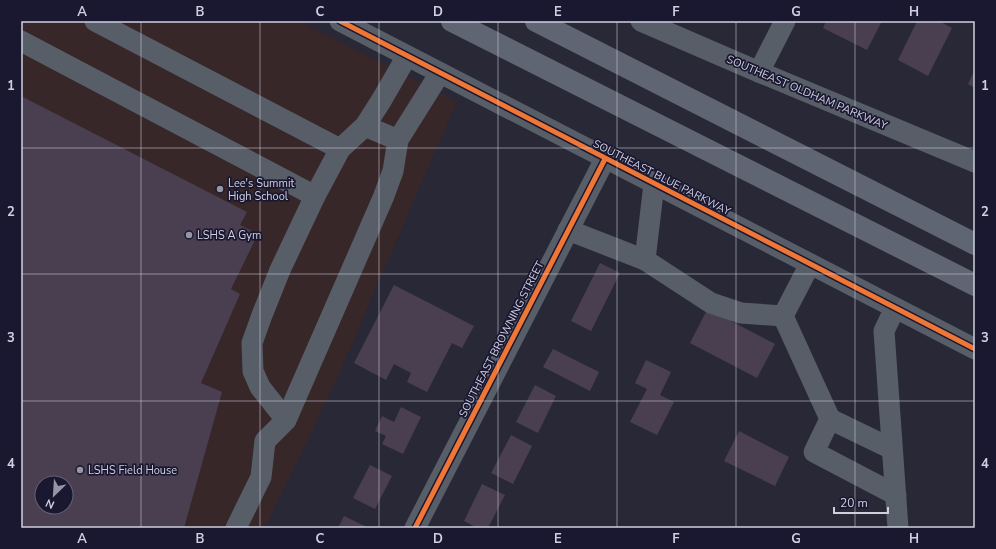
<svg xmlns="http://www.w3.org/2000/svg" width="996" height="549" font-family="'Nunito Sans',sans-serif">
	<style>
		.education { fill: #382729; fill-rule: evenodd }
		.building { fill: #4a3f50; fill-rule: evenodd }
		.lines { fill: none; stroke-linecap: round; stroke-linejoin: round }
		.minor { stroke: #575e68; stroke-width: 21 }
		.highway { stroke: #5f6572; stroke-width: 22 }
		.cycleway-casing { stroke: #1a1831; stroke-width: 8 }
		.cycleway { stroke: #f07635; stroke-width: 5 }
		.grid { fill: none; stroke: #cfcfe1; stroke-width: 1; stroke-opacity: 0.55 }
		.poi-dot { fill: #9595a5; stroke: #1a1831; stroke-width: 1.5 }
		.labels { text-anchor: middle; stroke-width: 3.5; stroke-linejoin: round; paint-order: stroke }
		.street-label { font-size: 11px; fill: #cfcfe1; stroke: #1a1831 }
		.poi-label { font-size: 11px; fill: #cfcfe1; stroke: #1a1831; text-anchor: start }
		.neatline { fill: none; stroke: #cfcfe1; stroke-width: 1.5 }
		.grid-label { font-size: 13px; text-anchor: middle; font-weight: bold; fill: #cfcfe1 }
	</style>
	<rect width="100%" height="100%" fill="#292836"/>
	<path class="education" d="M21 21H299L457 101 336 381 265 528H21ZM42 483H66V507H42Z"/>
	<g class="building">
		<path d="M826 21H882L867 50 823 28Z"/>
		<path d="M917 21H939L952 28 928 76 898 60Z"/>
		<path d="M975 70V88L968 84Z"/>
		<path d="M21 96 247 212 240 225 258 234 231 289 240 294 201 383 222 392 184 528H21ZM42 483H66V507H42Z"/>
		<path d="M600 263 620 273 591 331 571 321Z"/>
		<path d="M394 285 474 326 462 348 452 343 427 392 407 382 411 373 394 364 386 380 354 363Z"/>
		<path d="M709 306 732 318 731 321 775 344 757 378 690 343Z"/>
		<path d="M553 349 599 372 590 391 543 367Z"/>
		<path d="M646 360 671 372 660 395 674 402 657 435 630 422 647 389 635 383Z"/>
		<path d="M535 385 556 396 538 433 516 422Z"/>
		<path d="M401 407 421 417 403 454 382 444 386 436 375 431 382 416 394 422Z"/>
		<path d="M739 431 789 457 775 486 724 461Z"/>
		<path d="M511 435 532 446 513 484 491 473Z"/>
		<path d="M370 465 392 476 375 509 353 498Z"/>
		<path d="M482 484 505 495 488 528H477L464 521Z"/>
		<path d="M344 516 365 526V528H338Z"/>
	</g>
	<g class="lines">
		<g class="minor">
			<path d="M95 21 340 149"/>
			<path d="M340 21 975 349"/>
			<path d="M641 21 759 72 975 162"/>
			<path d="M21 41 315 196"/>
			<path d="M759 72 785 21"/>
			<path d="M365 126 398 140"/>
			<path d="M654 184 645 260 711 303 741 313 783 316"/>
			<path d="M568 230 645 260"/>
			<path d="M810 264 783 316 830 419"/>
			<path d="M895 308 884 331 898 528"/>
			<path d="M286 420 260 387 253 371 252 343 262 315 280 270 315 196 340 149 365 126 381 101 407 56"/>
			<path d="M892 449 830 419 814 452 896 495"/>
			<path d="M236 528 261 477 265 441 286 420 383 198 393 171 398 140 440 73"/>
			<path d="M415 528 605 159"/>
		</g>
		<g class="highway">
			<path d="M452 21 975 285"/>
			<path d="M536 21 975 244"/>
		</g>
		<g class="cycleway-casing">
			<g id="cycleway">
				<path d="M340 21 975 349"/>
				<path d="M415 528 605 159"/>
			</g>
		</g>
		<use href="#cycleway" class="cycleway"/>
	</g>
	<path class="grid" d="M141 21V528M260 21V528M379 21V528M498 21V528M617 21V528M736 21V528M855 21V528M21 148H975M21 274H975M21 401H975"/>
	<g class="poi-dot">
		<circle cx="220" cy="189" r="4"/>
		<circle cx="189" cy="235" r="4"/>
		<circle cx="80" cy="470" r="4"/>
	</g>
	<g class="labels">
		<g class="street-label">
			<text transform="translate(807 92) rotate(23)" y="4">SOUTHEAST OLDHAM PARKWAY</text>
			<text transform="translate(662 177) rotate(27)" y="4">SOUTHEAST BLUE PARKWAY</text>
			<text transform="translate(501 339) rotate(-63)" y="4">SOUTHEAST BROWNING STREET</text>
		</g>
		<g class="poi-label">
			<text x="228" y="187">Lee's Summit<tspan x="228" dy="13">High School</tspan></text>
			<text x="197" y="239">LSHS A Gym</text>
			<text x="88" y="474">LSHS Field House</text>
		</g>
	</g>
	<rect width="996" height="549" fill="none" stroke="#1a1831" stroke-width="44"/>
	<g transform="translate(54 495) rotate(205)"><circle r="19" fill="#1a1831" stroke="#626177"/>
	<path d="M0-3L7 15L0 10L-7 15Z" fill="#9595a5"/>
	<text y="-6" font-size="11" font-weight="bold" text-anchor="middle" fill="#cfcfe1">N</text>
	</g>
	<path d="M834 507v6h54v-6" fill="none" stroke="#cfcfe1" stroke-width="2"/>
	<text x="840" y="507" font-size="12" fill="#cfcfe1" stroke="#1a1831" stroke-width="3" paint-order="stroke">20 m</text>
	<rect x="22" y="22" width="952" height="505" class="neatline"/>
	<g class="grid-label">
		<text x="82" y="16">A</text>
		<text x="200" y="16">B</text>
		<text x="320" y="16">C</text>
		<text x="438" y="16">D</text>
		<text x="558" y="16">E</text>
		<text x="676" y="16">F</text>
		<text x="796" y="16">G</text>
		<text x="914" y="16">H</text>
		<text x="11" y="90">1</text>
		<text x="985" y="90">1</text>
		<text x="11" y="216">2</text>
		<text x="985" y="216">2</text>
		<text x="11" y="342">3</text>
		<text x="985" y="342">3</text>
		<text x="11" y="468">4</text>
		<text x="985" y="468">4</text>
		<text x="82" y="543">A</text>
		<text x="200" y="543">B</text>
		<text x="320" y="543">C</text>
		<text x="438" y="543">D</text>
		<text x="558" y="543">E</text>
		<text x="676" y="543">F</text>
		<text x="796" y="543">G</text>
		<text x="914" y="543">H</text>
	</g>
</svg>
